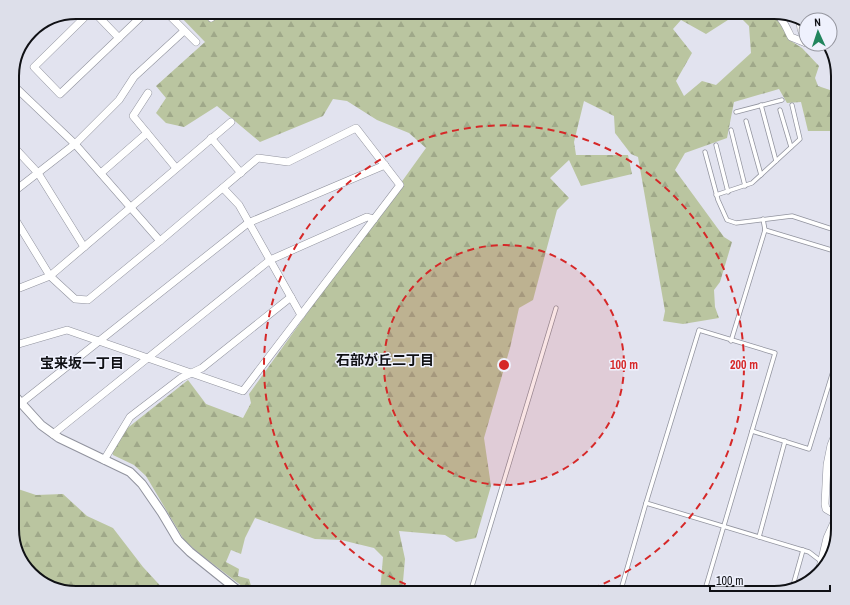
<svg xmlns="http://www.w3.org/2000/svg" width="850" height="605" font-family="'Archivo Narrow','Noto Sans JP',sans-serif">
	<style>
		.forest { fill: url(#forest-firs) }
		.lines { fill: none; stroke-linecap: round; stroke-linejoin: round }
		.service-casing { stroke: #91939e; stroke-width: 5 }
		.minor-casing { stroke: #91939e; stroke-width: 8 }
		.tertiary-casing { stroke: #91939e; stroke-width: 10 }
		.secondary-casing { stroke: #91939e; stroke-width: 10 }
		.service { stroke: #fff; stroke-width: 3.5 }
		.minor { stroke: #fff; stroke-width: 7 }
		.tertiary { stroke: #fff; stroke-width: 8 }
		.secondary { stroke: #fff; stroke-width: 9 }
		.ring { fill: none; stroke: #d62828; stroke-width: 2; stroke-dasharray: 7 5 }
		.labels { text-anchor: middle; stroke-width: 3; stroke-linejoin: round; paint-order: stroke }
		.neighbourhood-label { font-size: 14px; font-weight: bold; fill: #101115; stroke: #eff1fd }
		.rim { fill: none; stroke: #101115; stroke-width: 2 }
		.centre { fill: #d62828; stroke: #eff1fd; stroke-width: 2 }
		.ring-label { font-size: 12px; text-anchor: middle; font-weight: bold; fill: #d62828; stroke: #eff1fd; stroke-width: 3; stroke-linejoin: round; paint-order: stroke }
	</style>
	<defs>
		<pattern id="forest-firs" width="22" height="20" patternUnits="userSpaceOnUse"><rect width="22" height="20" fill="#bac5a0"/><path d="M5 1l3.5 6h-7zM16 11l3.5 6h-7z" fill="#9fa889"/></pattern>
	</defs>
	<rect width="100%" height="100%" fill="#e2e3ef"/>
	<g class="forest">
		<path d="M176 12H209L216 19 228 12H733L731 18 706 34 681 20 673 29 692 53 676 81 684 96 702 81 716 85 751 53 749 26 739 16 756 13 779 20 791 41 802 48 819 66 815 78 818 86 833 91 838 103V123L832 131H808L801 102 787 103 779 89 734 102 727 138 685 153 675 170 724 237 732 242 720 282 714 290 715 307 719 318 683 324 663 321 665 311 638 157 631 154 615 133 614 116 584 101 574 142 576 155H628L632 174 581 186 569 160 550 178 569 198 557 210 533 300 519 308 510 348 484 438 491 486 476 538 456 542 445 535 399 531 405 559 402 593H380L383 557 374 548 341 540 315 539 255 518 245 538 241 554 231 550 226 562 239 569 238 576 249 579 252 589 262 593H251L200 554 184 540 146 476 134 465 113 455 112 452 125 430 188 380 206 404 243 418 251 403 249 394 426 148 409 133 377 120 347 101 333 99 323 116 260 142 217 106 184 127 166 123 156 113 166 98 156 86 205 42Z"/>
		<path d="M12 487 36 495 63 494 87 516 113 528 143 567 167 593H75L37 580 19 558 12 533Z"/>
	</g>
	<g class="lines">
		<g class="service-casing">
			<g id="service">
				<path d="M761 105 776 161"/>
				<path d="M780 110 791 147"/>
				<path d="M736 112 782 100"/>
				<path d="M746 121 761 175"/>
				<path d="M731 130 745 186"/>
				<path d="M716 145 728 192"/>
				<path d="M705 152 718 200 727 220 736 223 792 216 838 231"/>
				<path d="M716 195 752 183 800 139 792 105"/>
				<path d="M765 230 838 252"/>
				<path d="M731 341 765 230 763 219"/>
				<path d="M752 431 809 449 838 355"/>
				<path d="M646 503 809 552 822 562"/>
				<path d="M759 537 785 441"/>
				<path d="M792 589 803 550"/>
				<path d="M470 593 556 308"/>
				<path d="M620 593 646 503 699 330 775 353 704 593"/>
			</g>
		</g>
		<g class="minor-casing">
			<g id="minor">
				<path d="M90 12 34 67 60 94 146 12"/>
				<path d="M94 12 119 38"/>
				<path d="M166 12 196 42"/>
				<path d="M208 12 211 18 220 12"/>
				<path d="M772 12C782 16 786 27 791 37L806 43"/>
				<path d="M800 21 801 29 806 43"/>
				<path d="M833 54 838 80"/>
				<path d="M12 84 75 144 160 241"/>
				<path d="M148 93 133 116 176 168"/>
				<path d="M211 138 241 173"/>
				<path d="M12 145 38 173 84 247"/>
				<path d="M101 173 147 133"/>
				<path d="M223 188 239 205 301 315"/>
				<path d="M12 193 75 144 119 100 134 77 184 31"/>
				<path d="M12 291 50 276 231 122"/>
				<path d="M12 346 67 330 243 391 400 185 356 128 288 162 258 158 160 241 88 300 75 299 50 276 12 214"/>
				<path d="M21 403 248 223 385 165"/>
				<path d="M838 428 831 445 827 465 825 504 826 509 838 516"/>
				<path d="M53 434 270 260 367 217 374 219"/>
				<path d="M104 460 130 417 181 378 202 368 291 297"/>
			</g>
		</g>
		<g class="tertiary-casing">
			<path id="tertiary" d="M12 393 41 425 59 438 130 472 142 484 162 513 178 540 190 552 241 593"/>
		</g>
		<g class="secondary-casing">
			<path id="secondary" d="M820 572 828 538 838 516"/>
		</g>
		<use href="#service" class="service"/>
		<use href="#minor" class="minor"/>
		<use href="#tertiary" class="tertiary"/>
		<use href="#secondary" class="secondary"/>
	</g>
	<circle cx="504" cy="365" r="120" fill="#d62828" fill-opacity=".12"/>
	<g class="ring">
		<circle cx="504" cy="365" r="120"/>
		<path d="M428 593A240 240 0 1 1 580 593"/>
	</g>
	<g class="labels">
		<g class="neighbourhood-label">
			<text x="385" y="365">石部が丘二丁目</text>
			<text x="82" y="368">宝来坂一丁目</text>
		</g>
	</g>
	<path d="M0 0H850V605H0ZM76 19H774A57 57 0 0 1 831 76V529A57 57 0 0 1 774 586H76A57 57 0 0 1 19 529V76A57 57 0 0 1 76 19Z" fill="#dddfea" fill-rule="evenodd"/>
	<path class="rim" d="M76 19H774A57 57 0 0 1 831 76V529A57 57 0 0 1 774 586H76A57 57 0 0 1 19 529V76A57 57 0 0 1 76 19Z"/>
	<circle cx="504" cy="365" r="6" class="centre"/>
	<g class="ring-label">
		<text x="624" y="369">100 m</text>
		<text x="744" y="369">200 m</text>
	</g>
	<g transform="translate(818 32) rotate(357)"><circle r="19" fill="#eff1fd" stroke="#9697a0"/>
	<path d="M0-3L7 15L0 10L-7 15Z" fill="#22855e"/>
	<text y="-6" font-size="11" font-weight="bold" text-anchor="middle" fill="#101115">N</text>
	</g>
	<path d="M710 585v6h120v-6" fill="none" stroke="#101115" stroke-width="2"/>
	<text x="716" y="585" font-size="12" fill="#101115" stroke="#eff1fd" stroke-width="3" paint-order="stroke">100 m</text>
</svg>
